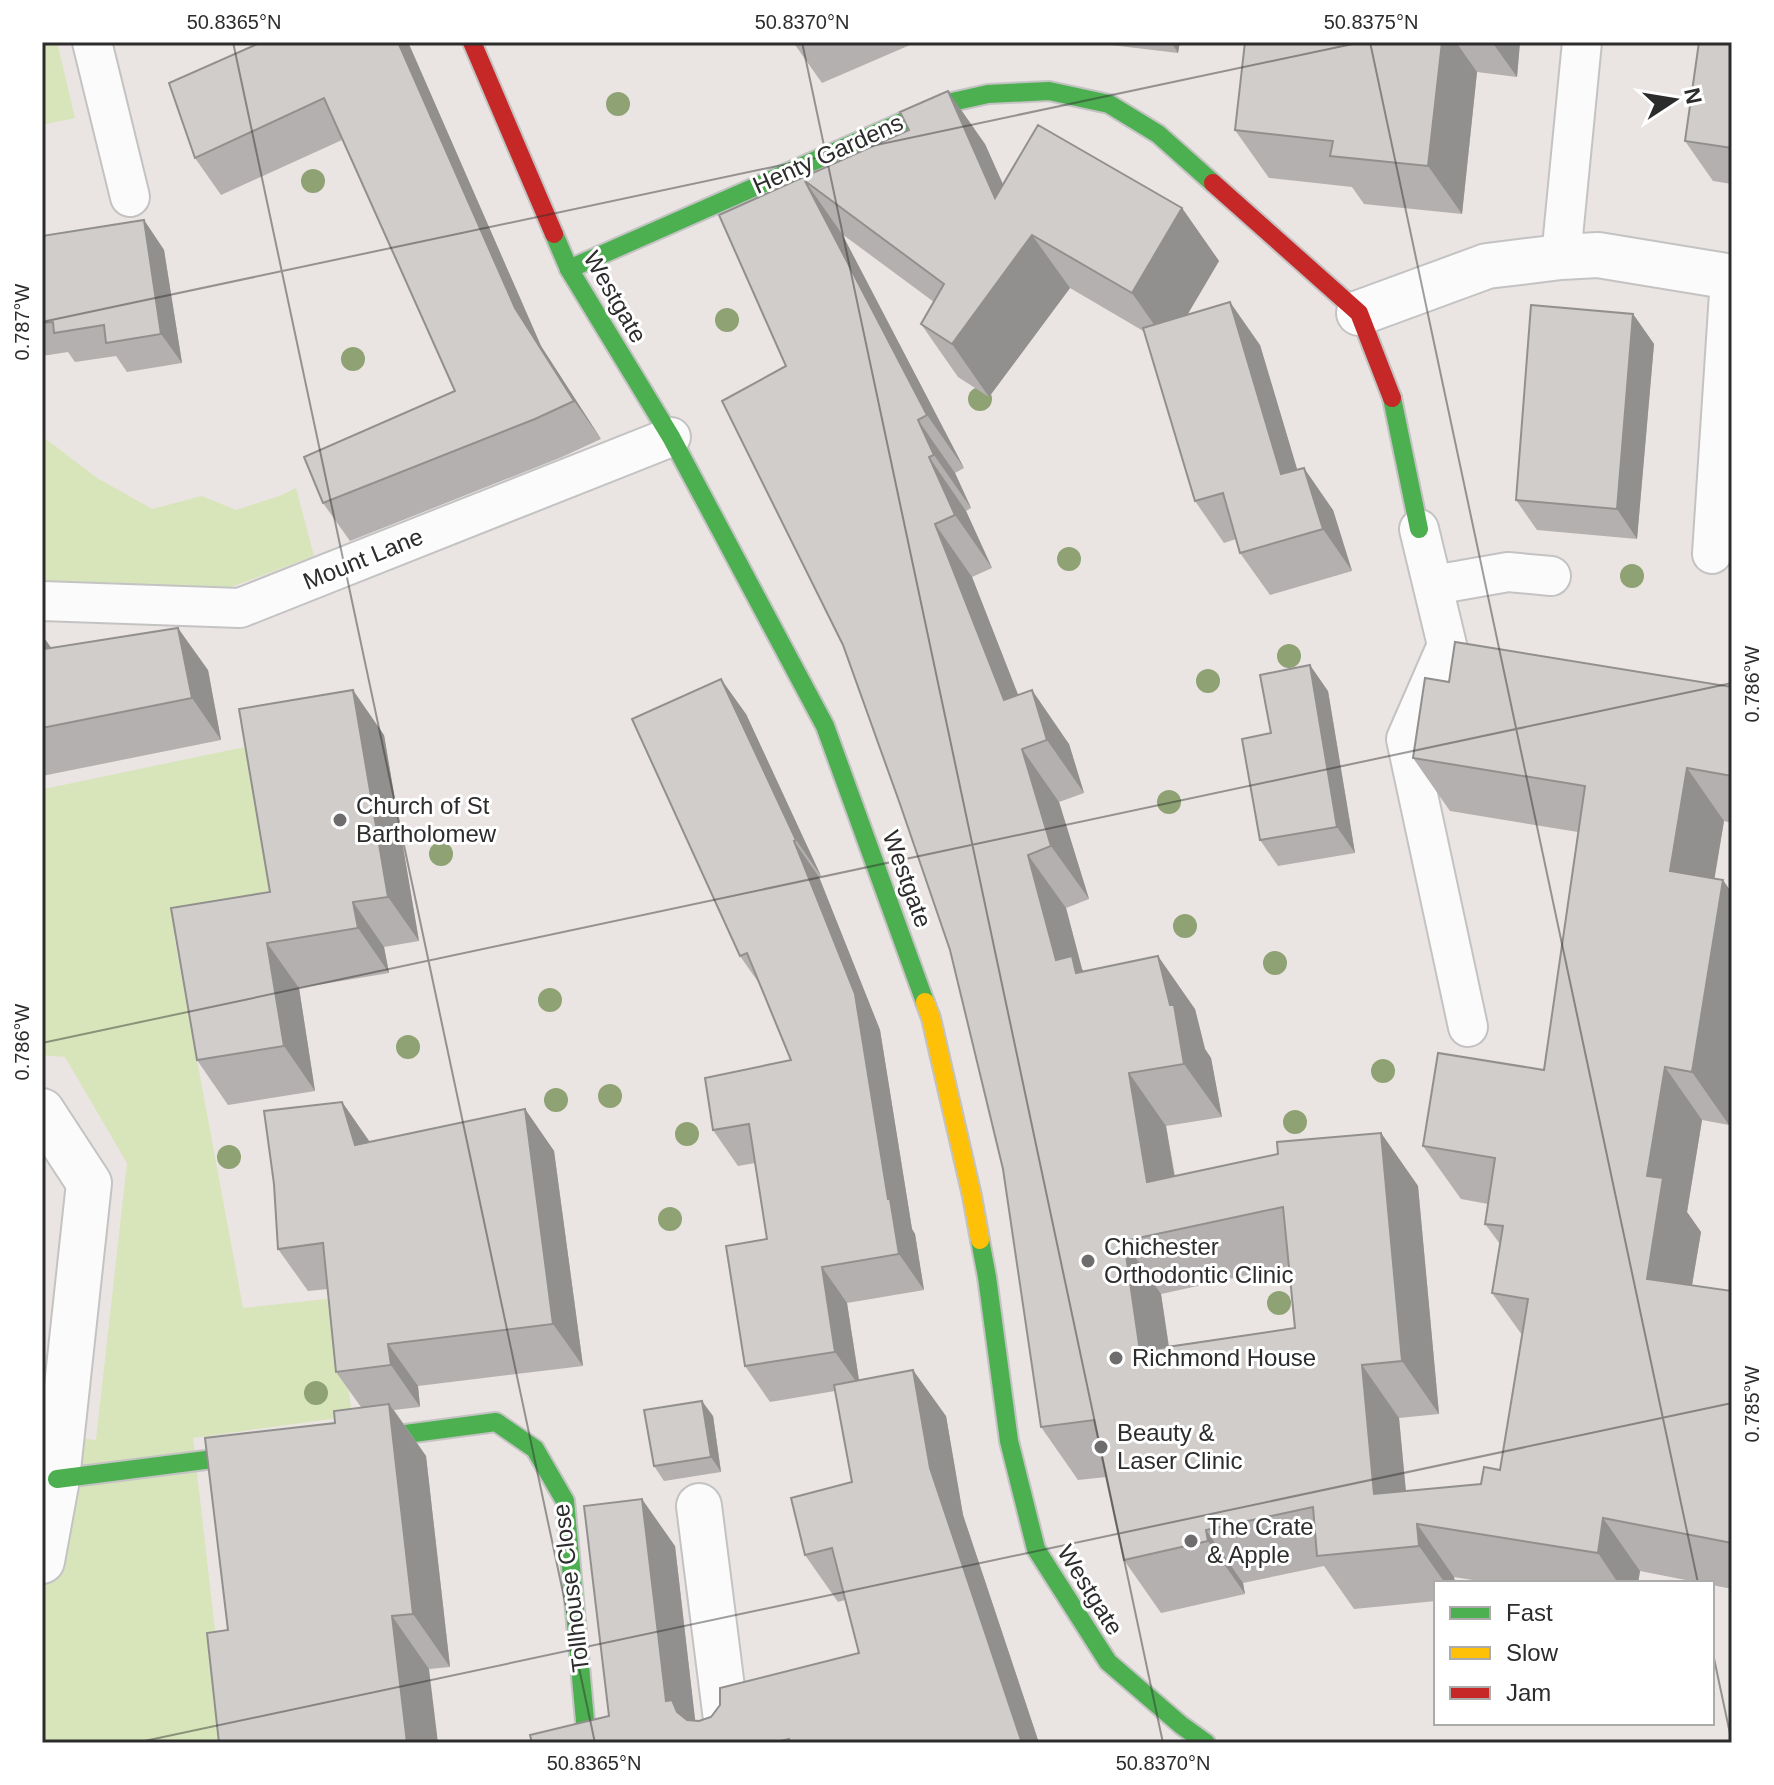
<svg xmlns="http://www.w3.org/2000/svg" width="1774" height="1785" font-family="Helvetica,sans-serif">
	<style>
		.green { fill: #d8e5ba }
		.lines { fill: none; stroke-linecap: round; stroke-linejoin: round }
		.lane-casing { stroke: #c4c3c3; stroke-width: 42 }
		.street-casing { stroke: #c4c3c3; stroke-width: 48 }
		.fast-casing { stroke: #c4c3c3; stroke-width: 22 }
		.slow-casing { stroke: #c4c3c3; stroke-width: 22 }
		.jam-casing { stroke: #c4c3c3; stroke-width: 22 }
		.lane { stroke: #fcfbfb; stroke-width: 38 }
		.street { stroke: #fcfbfb; stroke-width: 44 }
		.fast { stroke: #4caf50; stroke-width: 18 }
		.slow { stroke: #ffc107; stroke-width: 18 }
		.jam { stroke: #c62828; stroke-width: 18 }
		.tree { fill: #8ea273 }
		.wall { fill: #b4b0af; fill-rule: evenodd }
		.shaded-wall { fill: #92908e }
		.building { fill: #d1cdcb; stroke: #92908e; stroke-width: 2; fill-rule: evenodd }
		.ticks { fill: none; stroke: #2c2c2c; stroke-width: 2; stroke-opacity: 0.45 }
		.poi-dot { fill: #6e6c6c; stroke: #fff; stroke-width: 3 }
		.labels { text-anchor: middle; stroke-width: 6; stroke-linejoin: round; paint-order: stroke }
		.street-label { font-size: 24px; fill: #2c2c2c; stroke: #fff }
		.poi-label { font-size: 24px; fill: #2c2c2c; stroke: #fff; text-anchor: start }
		.neatline { fill: none; stroke: #2c2c2c; stroke-width: 3 }
		.ticks-label { font-size: 20px; text-anchor: middle; fill: #2c2c2c }
	</style>
	<rect width="100%" height="100%" fill="#eae4e2"/>
	<g class="green">
		<path d="M42 42H57L75 118 42 125Z"/>
		<path d="M42 436 97 478 152 509 202 496 236 510 282 495 296 488 314 556 223 590 42 582Z"/>
		<path d="M254 745 280 916 174 936 243 1308 337 1298 352 1416 193 1438 228 1743H42V1435L96 1440 127 1163 65 1057 42 1055V801L44 789Z"/>
	</g>
	<g class="lines">
		<g class="lane-casing">
			<g id="lane">
				<path d="M92 42 130 197"/>
				<path d="M1561 257 1582 42"/>
				<path d="M1419 529 1447 645 1406 739 1468 1027"/>
				<path d="M1712 554 1730 278"/>
				<path d="M1434 585 1508 572 1551 576"/>
				<path d="M42 601 240 608 671 437"/>
			</g>
		</g>
		<g class="street-casing">
			<g id="street">
				<path d="M1359 313 1487 266 1561 257 1598 255 1732 277"/>
				<path d="M42 1111 89 1183 57 1479 42 1561"/>
				<path d="M699 1506 729 1743"/>
			</g>
		</g>
		<g class="fast-casing">
			<g id="fast">
				<path d="M554 234 569 269 671 437 825 726 925 1002"/>
				<path d="M569 269 943 104 988 94 1049 91 1109 104 1158 134 1213 183"/>
				<path d="M1392 398 1419 529"/>
				<path d="M980 1240 987 1277 1009 1441 1036 1549 1108 1662 1181 1725 1206 1743"/>
				<path d="M353 1441 496 1422 535 1449 565 1501 587 1743"/>
				<path d="M57 1479 268 1452"/>
			</g>
		</g>
		<g class="slow-casing">
			<path id="slow" d="M925 1002 931 1018 972 1196 980 1240"/>
		</g>
		<g class="jam-casing">
			<g id="jam">
				<path d="M472 42 554 234"/>
				<path d="M1213 183 1359 313 1392 398"/>
			</g>
		</g>
		<use href="#lane" class="lane"/>
		<use href="#street" class="street"/>
		<use href="#fast" class="fast"/>
		<use href="#slow" class="slow"/>
		<use href="#jam" class="jam"/>
	</g>
	<g class="tree">
		<circle cx="618" cy="104" r="12"/>
		<circle cx="313" cy="181" r="12"/>
		<circle cx="727" cy="320" r="12"/>
		<circle cx="353" cy="359" r="12"/>
		<circle cx="980" cy="399" r="12"/>
		<circle cx="1069" cy="559" r="12"/>
		<circle cx="1632" cy="576" r="12"/>
		<circle cx="1289" cy="656" r="12"/>
		<circle cx="1208" cy="681" r="12"/>
		<circle cx="1169" cy="802" r="12"/>
		<circle cx="441" cy="854" r="12"/>
		<circle cx="1185" cy="926" r="12"/>
		<circle cx="1275" cy="963" r="12"/>
		<circle cx="550" cy="1000" r="12"/>
		<circle cx="408" cy="1047" r="12"/>
		<circle cx="1383" cy="1071" r="12"/>
		<circle cx="610" cy="1096" r="12"/>
		<circle cx="556" cy="1100" r="12"/>
		<circle cx="1295" cy="1122" r="12"/>
		<circle cx="687" cy="1134" r="12"/>
		<circle cx="229" cy="1157" r="12"/>
		<circle cx="670" cy="1219" r="12"/>
		<circle cx="1279" cy="1303" r="12"/>
		<circle cx="316" cy="1393" r="12"/>
	</g>
	<g class="wall">
		<path d="M408 42 541 346 601 439 562 457 350 541 323 503 455 391 342 140 221 195 195 158Z"/>
		<path d="M793 42H917L822 83Z"/>
		<path d="M1086 42H1180L1178 53Z"/>
		<path d="M1245 42H1520L1517 77 1477 72 1462 214 1364 204 1352 187 1269 178 1235 130Z"/>
		<path d="M1732 42V184L1713 181 1685 141Z"/>
		<path d="M909 130 985 144 1003 184 1182 208 1219 261 1187 315 1260 345 1297 469 1333 510 1352 571 1270 595 1240 553 1236 539 1224 543 1195 501 1145 332 1070 288 989 397 958 377 921 324 934 302 842 234 964 468 955 473 971 508 966 511 992 568 972 577 1018 695 1069 744 1084 793 1059 802 1089 899 1066 908 1082 969 1084 972 1195 1009 1205 1049 1211 1058 1222 1117 1166 1126 1175 1176 1381 1133 1418 1186 1439 1414 1399 1418 1406 1491 1481 1484 1500 1470 1522 1335 1492 1293 1500 1244 1485 1224 1488 1204 1461 1199 1423 1146 1544 1070 1578 832 1450 811 1413 758 1449 682 1732 687V823L1724 821 1714 879 1732 893V1107L1729 1125 1702 1120 1687 1212 1701 1232 1692 1285 1732 1291V1589L1712 1585V1583H1701L1640 1571 1638 1583H1491L1454 1577 1455 1583H1436V1601L1354 1609 1324 1566 1243 1583 1245 1594 1161 1613 1124 1560 1106 1477 1078 1480 1041 1427 1003 1169 950 950 786 366 719 215ZM1289 1266 1295 1328 1169 1346 1161 1294Z"/>
		<path d="M144 220 164 250 182 363 127 372 116 356 75 362 68 352 42 356V236Z"/>
		<path d="M1633 314 1654 344 1637 539 1537 530 1516 500Z"/>
		<path d="M42 635 51 648 208 670 221 740 42 776Z"/>
		<path d="M1328 691 1355 853 1278 866 1260 840 1271 733Z"/>
		<path d="M746 714 821 876 819 877 880 1030 912 1229 915 1234 924 1290 847 1303 859 1380 946 1416 963 1515 1039 1743H532L609 1716 675 1546 695 1721H699L859 1653 845 1600 838 1602 805 1555 852 1482 835 1391 770 1402 745 1366 767 1239 755 1163 738 1166 713 1130 791 1060 761 986 740 956Z"/>
		<path d="M384 735 419 941 384 947 389 973 299 988 315 1091 228 1105 197 1060 270 892Z"/>
		<path d="M342 1102 370 1142 525 1109 554 1151 583 1366 418 1386 420 1407 394 1410 426 1456 450 1667 429 1669 228 1630 335 1423 361 1407 336 1372 328 1289 308 1291 278 1249 274 1184Z"/>
		<path d="M713 1416 721 1472 664 1481 654 1466Z"/>
	</g>
	<g class="shaded-wall">
		<path d="M398 42H408L541 346 601 439 574 401 515 308Z"/>
		<path d="M1171 42H1180L1178 53Z"/>
		<path d="M1442 42H1456L1477 72 1462 214 1428 166Z"/>
		<path d="M1492 42H1520L1517 77Z"/>
		<path d="M948 91 985 144 1028 241 1032 235 1070 288 989 397 952 344 995 198Z"/>
		<path d="M805 181 842 234 964 468 927 415Z"/>
		<path d="M1182 208 1219 261 1169 346 1132 293Z"/>
		<path d="M144 220 164 250 182 363 161 334Z"/>
		<path d="M1230 302 1260 345 1311 516 1281 474Z"/>
		<path d="M1633 314 1654 344 1637 539 1617 509Z"/>
		<path d="M918 420 955 473 971 508 934 455Z"/>
		<path d="M929 457 966 511 992 568 955 515Z"/>
		<path d="M1304 468 1333 510 1352 571 1323 529Z"/>
		<path d="M935 524 972 577 1037 743 1004 700Z"/>
		<path d="M178 628 208 670 221 740 192 698Z"/>
		<path d="M42 635 70 674 45 649Z"/>
		<path d="M1310 665 1328 691 1355 853 1337 827Z"/>
		<path d="M721 679 746 714 821 876 796 840Z"/>
		<path d="M353 690 384 735 419 941 388 897Z"/>
		<path d="M1032 690 1069 744 1084 793 1047 740Z"/>
		<path d="M1022 749 1059 802 1089 899 1051 846Z"/>
		<path d="M1687 768 1724 821 1707 924 1670 871Z"/>
		<path d="M794 841 819 877 880 1030 912 1229 915 1234 924 1290 899 1254 888 1199Z"/>
		<path d="M1028 855 1066 908 1082 969 1110 1009 1056 960Z"/>
		<path d="M1723 880 1732 893V1107L1729 1125 1692 1072Z"/>
		<path d="M353 902 384 947 389 973 358 928Z"/>
		<path d="M267 943 299 988 315 1091 284 1046Z"/>
		<path d="M1158 956 1195 1009 1205 1049 1211 1058 1222 1117 1184 1064Z"/>
		<path d="M1665 1067 1702 1120 1687 1212 1701 1232 1684 1332 1647 1279V1176Z"/>
		<path d="M1129 1073 1166 1126 1183 1228 1147 1182Z"/>
		<path d="M342 1102 371 1144 355 1145Z"/>
		<path d="M525 1109 554 1151 583 1366 553 1324Z"/>
		<path d="M1381 1133 1418 1186 1439 1414 1402 1361Z"/>
		<path d="M1124 1241 1161 1294 1177 1404 1140 1351Z"/>
		<path d="M822 1267 847 1303 860 1387 835 1352Z"/>
		<path d="M388 1344 418 1386 420 1407 391 1365Z"/>
		<path d="M1362 1365 1399 1418 1411 1547 1374 1494Z"/>
		<path d="M913 1370 946 1416 963 1515 1039 1743H1022L930 1468Z"/>
		<path d="M702 1401 713 1416 721 1472 711 1457Z"/>
		<path d="M389 1404 426 1456 450 1667 413 1614Z"/>
		<path d="M642 1499 675 1546 697 1736 666 1701Z"/>
		<path d="M1603 1518 1640 1571 1638 1583H1618L1598 1553Z"/>
		<path d="M1417 1524 1454 1577 1455 1583H1445L1419 1546Z"/>
		<path d="M1206 1530 1243 1583 1245 1594 1208 1541Z"/>
		<path d="M392 1616 429 1669 438 1743H407Z"/>
	</g>
	<g class="building">
		<path d="M262 42H398L515 308 574 401 535 419 323 503 304 457 455 391 324 98 195 158 169 83Z"/>
		<path d="M1245 42H1442L1428 166 1330 156 1333 141 1235 130Z"/>
		<path d="M1699 42H1732V148L1685 141Z"/>
		<path d="M948 91 995 198 1038 125 1182 208 1132 293 1032 235 952 344 921 324 944 284 805 181 927 415 918 420 934 455 929 457 955 515 935 524 1004 700 1032 690 1047 740 1022 749 1051 846 1028 855 1056 960 1072 956 1076 973 1158 956 1170 1005H1174L1184 1064 1129 1073 1147 1182 1278 1154 1277 1142 1381 1133 1402 1361 1362 1365 1374 1494 1481 1484 1484 1467 1500 1470 1528 1299 1492 1293 1503 1226 1485 1224 1495 1158 1423 1146 1438 1053 1544 1070 1585 786 1413 758 1425 678 1449 682 1455 642 1732 687V776L1687 768 1670 871 1723 880 1692 1072 1665 1067 1647 1176 1663 1178 1647 1279 1732 1291V1543L1603 1518 1598 1553 1417 1524 1419 1546 1317 1556 1313 1507 1206 1530 1208 1541 1124 1560 1094 1420 1041 1427 1003 1169 950 950 900 804 843 645 722 401 786 366 719 215 909 130 900 112ZM1283 1207 1295 1328 1140 1351 1124 1241Z"/>
		<path d="M144 220 161 334 106 343 104 325 54 333 53 322 42 323V236Z"/>
		<path d="M1230 302 1281 474 1304 468 1323 529 1240 553 1223 493 1195 501 1143 328Z"/>
		<path d="M1531 305 1633 314 1617 509 1516 500Z"/>
		<path d="M178 628 192 698 42 728V639L45 649Z"/>
		<path d="M1310 665 1337 827 1260 840 1242 739 1271 733 1260 675Z"/>
		<path d="M721 679 796 840 794 841 855 994 888 1199H890L899 1254 822 1267 835 1352 745 1366 726 1246 767 1239 749 1124 713 1130 705 1078 791 1060 747 953 740 956 632 719Z"/>
		<path d="M353 690 388 897 353 902 358 928 267 943 284 1046 197 1060 171 908 270 892 239 709Z"/>
		<path d="M342 1102 355 1145 525 1109 553 1324 388 1344 391 1365 336 1372 323 1243 278 1249 274 1184 264 1111Z"/>
		<path d="M913 1370 930 1468 1022 1743H790L789 1739 773 1743H532L530 1735 609 1716 584 1506 642 1499 666 1701 672 1700 677 1712 687 1720 699 1721 711 1717 720 1705V1688L859 1653 832 1548 805 1555 791 1498 852 1482 834 1385Z"/>
		<path d="M702 1401 711 1457 654 1466 644 1410Z"/>
		<path d="M389 1404 413 1614 392 1616 407 1743H219L207 1633 228 1630 205 1438 335 1423 334 1411Z"/>
	</g>
	<path class="ticks" d="M233 42 595 1743M802 42 1163 1743M1370 42 1698 1583M42 322 1362 42M42 1043 1732 683M1712 1649 1732 1743M135 1743 1732 1403"/>
	<g class="poi-dot">
		<circle cx="340" cy="820" r="8"/>
		<circle cx="1088" cy="1261" r="8"/>
		<circle cx="1116" cy="1358" r="8"/>
		<circle cx="1101" cy="1447" r="8"/>
		<circle cx="1191" cy="1541" r="8"/>
	</g>
	<g class="labels">
		<g class="street-label">
			<text transform="translate(828 154) rotate(-24)" y="8">Henty Gardens</text>
			<text transform="translate(615 297) rotate(60)" y="8">Westgate</text>
			<text transform="translate(363 559) rotate(-22)" y="8">Mount Lane</text>
			<text transform="translate(907 879) rotate(70)" y="8">Westgate</text>
			<text transform="translate(571 1588) rotate(-97)" y="8">Tollhouse Close</text>
			<text transform="translate(1090 1590) rotate(58)" y="8">Westgate</text>
		</g>
		<g class="poi-label">
			<text x="356" y="814">Church of St<tspan x="356" dy="28">Bartholomew</tspan></text>
			<text x="1104" y="1255">Chichester<tspan x="1104" dy="28">Orthodontic Clinic</tspan></text>
			<text x="1132" y="1366">Richmond House</text>
			<text x="1117" y="1441">Beauty &amp;<tspan x="1117" dy="28">Laser Clinic</tspan></text>
			<text x="1207" y="1535">The Crate<tspan x="1207" dy="28">&amp; Apple</tspan></text>
		</g>
	</g>
	<rect width="1774" height="1785" fill="none" stroke="#ffffff" stroke-width="88"/>
	<rect x="1434" y="1581" width="280" height="144" fill="#ffffff" stroke="#ababab" stroke-width="2"/>
	<rect x="1450" y="1607" width="40" height="12" fill="#4caf50" stroke="#ababab" stroke-width="2"/>
	<text x="1506" y="1621" font-size="24" fill="#2c2c2c">Fast</text>
	<rect x="1450" y="1647" width="40" height="12" fill="#ffc107" stroke="#ababab" stroke-width="2"/>
	<text x="1506" y="1661" font-size="24" fill="#2c2c2c">Slow</text>
	<rect x="1450" y="1687" width="40" height="12" fill="#c62828" stroke="#ababab" stroke-width="2"/>
	<text x="1506" y="1701" font-size="24" fill="#2c2c2c">Jam</text>
	<g transform="translate(1674 100) rotate(78)" stroke="#ffffff" stroke-width="6" paint-order="stroke">
	<path d="M0-6L14 30L0 20L-14 30Z" fill="#2c2c2c"/>
	<text y="-12" font-size="22" font-weight="bold" text-anchor="middle" fill="#2c2c2c">N</text>
	</g>
	<rect x="44" y="44" width="1686" height="1697" class="neatline"/>
	<g class="ticks-label">
		<text x="234" y="29">50.8365°N</text>
		<text x="802" y="29">50.8370°N</text>
		<text x="1371" y="29">50.8375°N</text>
		<text transform="translate(22 322) rotate(-90)" y="7">0.787°W</text>
		<text transform="translate(1752 684) rotate(-90)" y="7">0.786°W</text>
		<text transform="translate(22 1042) rotate(-90)" y="7">0.786°W</text>
		<text transform="translate(1752 1404) rotate(-90)" y="7">0.785°W</text>
		<text x="594" y="1770">50.8365°N</text>
		<text x="1163" y="1770">50.8370°N</text>
	</g>
</svg>
